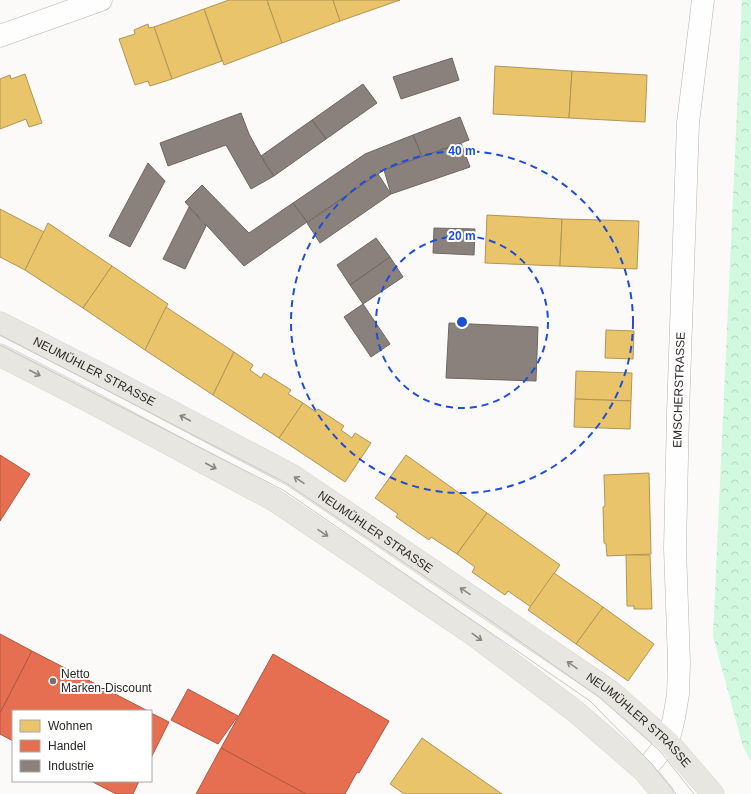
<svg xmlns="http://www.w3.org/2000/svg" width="751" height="794" font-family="Arial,sans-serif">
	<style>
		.park { fill: url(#park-crowns) }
		.homes { fill: #e9c46a; stroke: #b09555 }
		.shops { fill: #e76f51; stroke: #ae5943 }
		.industry { fill: #8a817c; stroke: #6d6661 }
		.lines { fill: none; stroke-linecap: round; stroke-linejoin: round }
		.minor-casing { stroke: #b7b4b2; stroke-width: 23 }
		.major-casing { stroke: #d8d6d5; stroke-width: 23 }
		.minor { stroke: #fffefe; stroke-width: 22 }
		.major { stroke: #e8e6e0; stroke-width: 22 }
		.tram { stroke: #c9c8c8; stroke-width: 1 }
		.oneway { stroke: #898682 }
		.ring { fill: none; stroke: #1d4ed8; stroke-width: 2; stroke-dasharray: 7 5 }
		.poi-dot { fill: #74706e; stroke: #fff; stroke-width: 1.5 }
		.labels { text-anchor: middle; stroke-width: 4; stroke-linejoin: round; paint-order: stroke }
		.street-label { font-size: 12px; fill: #2a2623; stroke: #fff }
		.poi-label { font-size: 12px; fill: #2a2623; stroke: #fff; text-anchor: start }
		.centre { fill: #1d4ed8; stroke: #fff; stroke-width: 2 }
		.ring-label { font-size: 12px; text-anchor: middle; font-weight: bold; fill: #1d4ed8; stroke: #fff; stroke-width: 4; stroke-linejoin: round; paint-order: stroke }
	</style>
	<defs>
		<pattern id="park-crowns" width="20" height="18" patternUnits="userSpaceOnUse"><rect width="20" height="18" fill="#d0f9df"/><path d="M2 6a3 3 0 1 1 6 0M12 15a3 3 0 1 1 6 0" fill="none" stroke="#b3d5bf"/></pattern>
	</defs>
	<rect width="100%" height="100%" fill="#fcfaf8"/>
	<path class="park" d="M742 0H751V761L743 747 713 636Z"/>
	<g class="homes">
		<path d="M229 0H267L282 43 224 65 204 9Z"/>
		<path d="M267 0H333L340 21 282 43Z"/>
		<path d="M333 0H400L340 21Z"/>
		<path d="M204 9 222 61 172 79 154 27Z"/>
		<path d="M148 24 149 28 154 27 172 79 150 86 148 81 135 85 119 39 135 34 134 30Z"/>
		<path d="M495 66 572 71 569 118 493 114Z"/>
		<path d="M572 71 647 75 645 122 569 118Z"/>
		<path d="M25 74 42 123 29 127 26 119 0 129V79L10 75 11 79Z"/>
		<path d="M0 209 44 232 25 270 0 257Z"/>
		<path d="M487 215 562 219 560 266 485 263Z"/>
		<path d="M562 219 639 221 637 269 560 266Z"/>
		<path d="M48 223 112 266 83 308 25 270Z"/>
		<path d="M112 266 168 304 145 350 83 308Z"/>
		<path d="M166 307 234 352 213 395 145 350Z"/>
		<path d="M606 330 634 331 633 359 605 358Z"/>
		<path d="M234 352 253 365 250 370 261 378 264 373 291 390 288 394 303 403 279 438 213 395Z"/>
		<path d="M576 371 632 373 631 401 575 399Z"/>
		<path d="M575 399 631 401 630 429 574 427Z"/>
		<path d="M303 403 316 412 318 409 344 426 341 430 352 438 355 433 371 443 345 482 279 438Z"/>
		<path d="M406 455 487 513 457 554 431 537 429 540 396 517 398 514 375 498Z"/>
		<path d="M649 473 651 554 607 556 606 544 604 543 603 507 605 506 604 475Z"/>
		<path d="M487 513 560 565 531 607 508 591 505 595 472 572 475 567 457 554Z"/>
		<path d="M626 555H650L652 609H634V606H627Z"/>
		<path d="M554 573 603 607 576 644 528 610Z"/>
		<path d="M603 607 654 644 628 681 576 644Z"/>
		<path d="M422 738 502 794H404L390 784Z"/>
	</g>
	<g class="shops">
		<path d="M0 455 30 474 0 521Z"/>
		<path d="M0 634 32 651 0 713Z"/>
		<path d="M32 651 148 711H13V741L0 734V713Z"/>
		<path d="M273 654 389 721 359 773 357 772 345 794H306L221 748Z"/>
		<path d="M188 689 238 716 218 744 171 720Z"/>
		<path d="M151 713 169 722 151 758Z"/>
		<path d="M221 748 306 794H196Z"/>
		<path d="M91 781H139L133 794H116Z"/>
	</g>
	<g class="industry">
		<path d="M452 58 459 80 401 99 393 77Z"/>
		<path d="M363 84 377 103 326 139 312 120Z"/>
		<path d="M241 113 249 134 266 165 274 176 251 189 226 145 168 166 160 143Z"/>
		<path d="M460 117 469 140 422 157 413 135Z"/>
		<path d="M312 120 326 139 274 176 261 156Z"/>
		<path d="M413 135 422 157 384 170 307 222 293 203 365 154Z"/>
		<path d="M461 143 470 167 391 194 384 170Z"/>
		<path d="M148 163 165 181 130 247 109 236Z"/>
		<path d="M378 174 391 194 320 243 307 223Z"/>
		<path d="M202 185 249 233 293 203 307 222 244 266 185 202Z"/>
		<path d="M189 207 206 226 185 269 163 259Z"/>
		<path d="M434 228 475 229 474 255 433 253Z"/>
		<path d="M376 238 390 257 350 285 337 265Z"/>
		<path d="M390 257 403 277 363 304 350 285Z"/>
		<path d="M363 304 390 344 371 357 344 317Z"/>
		<path d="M449 323 538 327 536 381 446 378Z"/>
	</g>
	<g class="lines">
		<g class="minor-casing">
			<g id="minor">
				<path d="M0 36 101 0"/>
				<path id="s1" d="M644 771 668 742 674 718 678 694 679 663 675 548 678 413 688 123 703 0"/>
			</g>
		</g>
		<g class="major-casing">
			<g id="major">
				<path id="s2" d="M0 323 104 376 293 476 610 691 668 742 713 794"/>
				<path d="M0 355 93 403 274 500 474 635 575 711 644 771 663 794"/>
			</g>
		</g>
		<use href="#minor" class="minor"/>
		<use href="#major" class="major"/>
		<g class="tram">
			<path d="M0 335 286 483 491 621 599 697 660 751 694 794"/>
			<path d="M0 345 283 490 590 701 651 763 676 794"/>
		</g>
	</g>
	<defs><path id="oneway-shaft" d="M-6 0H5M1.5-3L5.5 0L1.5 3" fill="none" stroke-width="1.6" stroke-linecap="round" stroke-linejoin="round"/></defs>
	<g class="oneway">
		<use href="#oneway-shaft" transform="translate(35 373) rotate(27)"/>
		<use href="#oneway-shaft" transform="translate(185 418) rotate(-152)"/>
		<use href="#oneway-shaft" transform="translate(211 466) rotate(28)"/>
		<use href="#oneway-shaft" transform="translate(299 480) rotate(-146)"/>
		<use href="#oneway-shaft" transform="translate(323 533) rotate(34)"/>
		<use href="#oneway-shaft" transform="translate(465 591) rotate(-146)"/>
		<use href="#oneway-shaft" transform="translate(477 637) rotate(36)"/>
		<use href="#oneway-shaft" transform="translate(572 665) rotate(-145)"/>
	</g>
	<g class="ring">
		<circle cx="462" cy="322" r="86"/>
		<circle cx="462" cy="322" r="171"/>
	</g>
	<circle class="poi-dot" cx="53" cy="681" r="4"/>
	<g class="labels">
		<g class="street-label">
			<text dy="4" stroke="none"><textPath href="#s2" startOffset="106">NEUMÜHLER STRASSE</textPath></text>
			<text dy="4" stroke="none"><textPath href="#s1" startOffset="391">EMSCHERSTRASSE</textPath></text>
			<text dy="4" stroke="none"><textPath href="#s2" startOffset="430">NEUMÜHLER STRASSE</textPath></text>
			<text dy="4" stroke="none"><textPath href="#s2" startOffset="754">NEUMÜHLER STRASSE</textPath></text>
		</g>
		<g class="poi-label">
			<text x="61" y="678">Netto<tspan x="61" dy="14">Marken-Discount</tspan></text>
		</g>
	</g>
	<circle cx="462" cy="322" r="6" class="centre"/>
	<g class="ring-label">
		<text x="462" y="155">40 m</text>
		<text x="462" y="240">20 m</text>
	</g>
	<rect x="12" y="710" width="140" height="72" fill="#ffffff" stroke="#aaa8a7"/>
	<rect x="20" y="720" width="20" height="12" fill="#e9c46a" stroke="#aaa8a7"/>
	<text x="48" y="730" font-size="12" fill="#2a2623">Wohnen</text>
	<rect x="20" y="740" width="20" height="12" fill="#e76f51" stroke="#aaa8a7"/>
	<text x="48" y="750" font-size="12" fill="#2a2623">Handel</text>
	<rect x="20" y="760" width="20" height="12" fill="#8a817c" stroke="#aaa8a7"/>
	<text x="48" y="770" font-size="12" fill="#2a2623">Industrie</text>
</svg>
